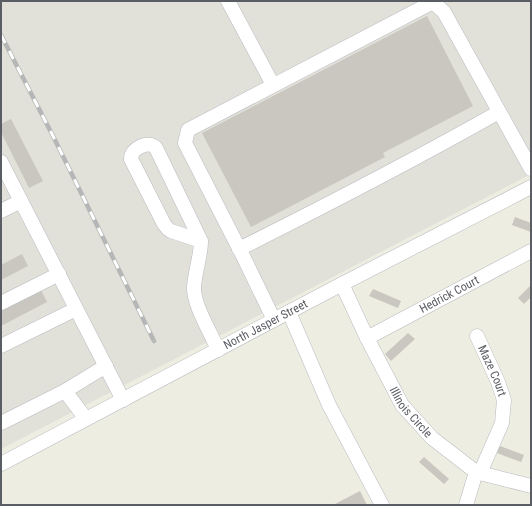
<svg xmlns="http://www.w3.org/2000/svg" width="532" height="506" font-family="'Roboto Condensed',sans-serif">
	<style>
		.industrial { fill: #e1e0d9 }
		.building { fill: #c9c7bf }
		.lines { fill: none; stroke-linecap: round; stroke-linejoin: round }
		.minor-casing { stroke: #b9bbc1; stroke-width: 15 }
		.minor { stroke: #fff; stroke-width: 14 }
		.rail-casing { stroke: #b5b6b6; stroke-width: 4.5 }
		.rail { stroke: #fff; stroke-width: 3; stroke-dasharray: 9; stroke-linecap: butt }
		.labels { text-anchor: middle; stroke-width: 4; stroke-linejoin: round; paint-order: stroke }
		.street-label { font-size: 12px; fill: #5a5d63; stroke: #fff }
	</style>
	<rect width="100%" height="100%" fill="#eeede1"/>
	<path class="industrial" d="M1 1H531V174L1 449Z"/>
	<g class="building">
		<path d="M427 16 473 106 383 153 385 157 251 227 202 133Z"/>
		<path d="M11 119 43 181 29 188 1 132V124Z"/>
		<path d="M515 217 531 223V232L512 225Z"/>
		<path d="M22 254 28 266 1 280V265Z"/>
		<path d="M531 285V297L524 304 518 298Z"/>
		<path d="M373 289 401 301 398 308 369 296Z"/>
		<path d="M41 290 47 302 1 326V311Z"/>
		<path d="M408 333 415 339 391 361 385 354Z"/>
		<path d="M500 446 524 455 521 462 497 453Z"/>
		<path d="M424 457 449 479 444 484 419 462Z"/>
		<path d="M360 491 367 505H333Z"/>
	</g>
	<g class="lines">
		<g class="minor-casing">
			<g id="minor">
				<path d="M228 1 273 85"/>
				<path d="M1 162 123 400"/>
				<path d="M1 211 21 201"/>
				<path d="M201 241 171 231 168 229 164 224 131 159C131 148 149 140 156 148L201 241C201 256 195 271 194 287 193 304 211 333 218 350"/>
				<path d="M239 249C327 205 414 160 499 112"/>
				<path id="s1" d="M342 284 367 338 402 405 432 438 476 472 531 486"/>
				<path d="M1 303 59 274"/>
				<path d="M289 312 329 405 382 505"/>
				<path d="M274 320 243 256 185 143 188 130 433 2 444 12 531 169"/>
				<path id="s2" d="M477 336 498 382 504 400 502 423 480 473"/>
				<path id="s3" d="M367 338 531 251"/>
				<path d="M1 346 76 309"/>
				<path d="M65 391 106 366"/>
				<path d="M1 423 65 391 86 419"/>
				<path id="s4" d="M1 464 342 284 531 187"/>
				<path d="M466 505 476 472"/>
			</g>
		</g>
		<use href="#minor" class="minor"/>
		<g class="rail-casing">
			<path id="rail" d="M1 35 54 138 154 341"/>
		</g>
		<use href="#rail" class="rail"/>
	</g>
	<g class="labels">
		<g class="street-label">
			<text dy="4" stroke="none"><textPath href="#s3" startOffset="93">Hedrick Court</textPath></text>
			<text dy="4" stroke="none"><textPath href="#s4" startOffset="299">North Jasper Street</textPath></text>
			<text dy="4" stroke="none"><textPath href="#s2" startOffset="38">Maze Court</textPath></text>
			<text dy="4" stroke="none"><textPath href="#s1" startOffset="146">Illinois Circle</textPath></text>
		</g>
	</g>
	<rect width="532" height="506" fill="none" stroke="#5a5d63" stroke-width="4"/>
</svg>
